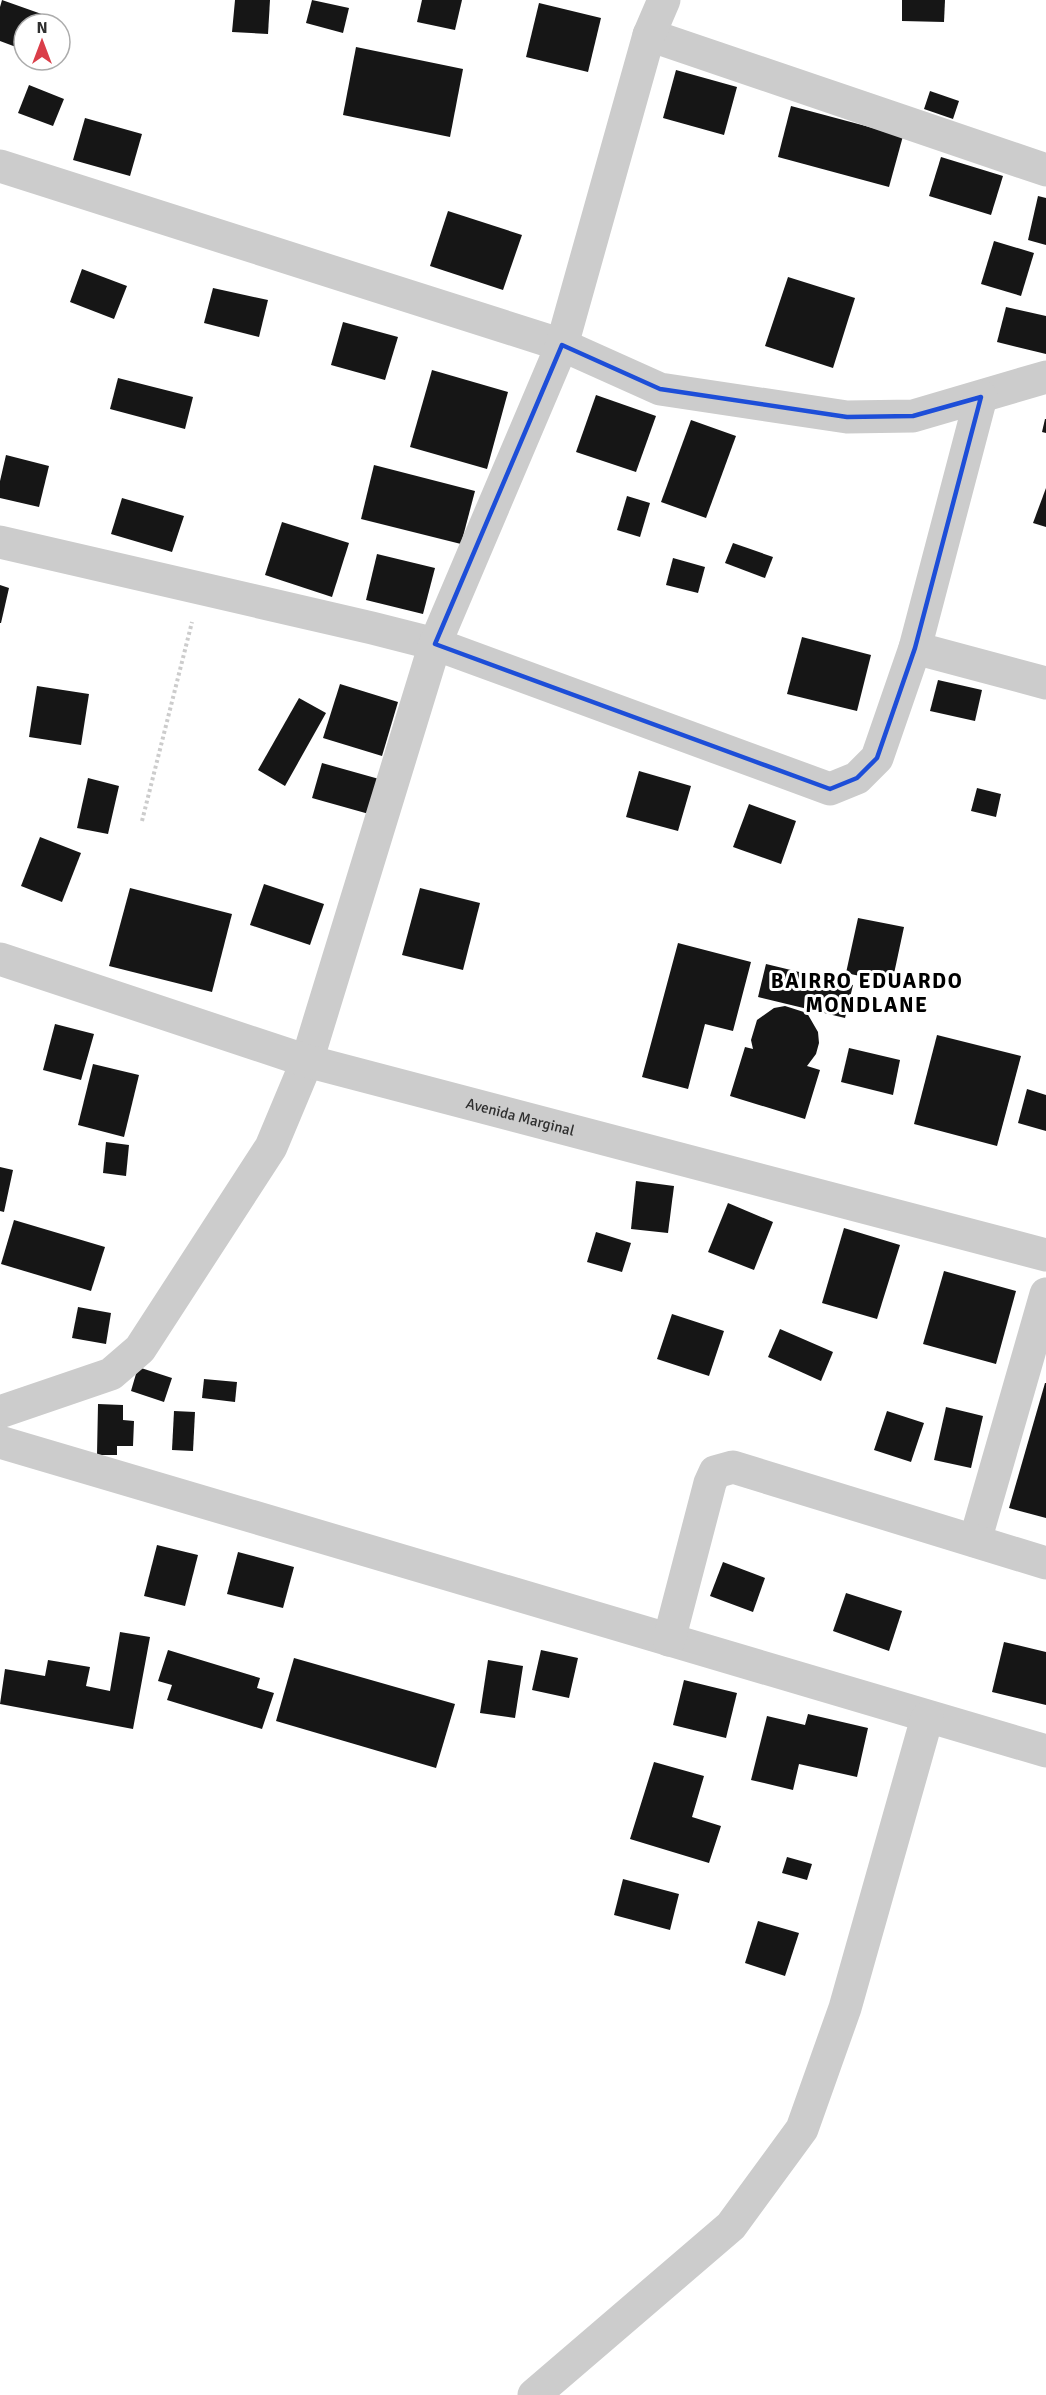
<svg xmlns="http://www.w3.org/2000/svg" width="1046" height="2395" viewBox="0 0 1046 2395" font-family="Signika,sans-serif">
<rect width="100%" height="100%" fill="#fff"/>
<g fill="#161616">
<path d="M2 0 50 17 48 24H24V50L0 41V7Z"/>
<path d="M235 0H270L268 34 232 32Z"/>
<path d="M312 0 349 8 343 33 306 23Z"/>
<path d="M422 0H462L455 30 417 22Z"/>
<path d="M902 0H945L944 22 902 21Z"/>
<path d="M539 3 601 18 588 72 526 57Z"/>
<path d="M356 47 463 69 450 137 343 115Z"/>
<path d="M676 70 737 87 724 135 663 118Z"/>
<path d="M29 85 64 99 53 126 18 113Z"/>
<path d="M930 91 959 101 953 119 924 109Z"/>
<path d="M791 106 903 136 889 187 778 157Z"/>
<path d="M85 118 142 134 130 176 73 160Z"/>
<path d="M941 157 1003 176 991 215 929 196Z"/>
<path d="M1038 196 1046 198V245L1028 240Z"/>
<path d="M448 211 522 235 503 290 430 266Z"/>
<path d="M994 241 1034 253 1021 296 981 284Z"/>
<path d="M82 269 127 286 114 319 70 302Z"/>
<path d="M788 277 855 298 833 368 765 346Z"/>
<path d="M213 288 268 300 259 337 204 323Z"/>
<path d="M1006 307 1046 316V354L997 342Z"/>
<path d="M343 322 398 337 385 380 331 365Z"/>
<path d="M432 370 508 392 487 469 410 447Z"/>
<path d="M118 378 193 397 185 429 110 409Z"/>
<path d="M596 395 656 416 636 472 576 452Z"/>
<path d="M1045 419H1046V433L1042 432Z"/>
<path d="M691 420 736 436 706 518 661 502Z"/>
<path d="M6 455 49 466 39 507 0 498V481Z"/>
<path d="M374 465 475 491 461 544 361 519Z"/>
<path d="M1046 488V527L1033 523Z"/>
<path d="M627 496 650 503 640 537 617 530Z"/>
<path d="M122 498 184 516 172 552 111 534Z"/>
<path d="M282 522 349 543 332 597 265 575Z"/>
<path d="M733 543 773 557 765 578 725 563Z"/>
<path d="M377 554 435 568 423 614 366 600Z"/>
<path d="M673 558 705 567 698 593 666 585Z"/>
<path d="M0 585 9 588 1 623H0Z"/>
<path d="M802 637 871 655 857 711 787 694Z"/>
<path d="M938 680 982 690 975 721 930 711Z"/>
<path d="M340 684 398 702 382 756 323 738Z"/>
<path d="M37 686 89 694 81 745 29 737Z"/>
<path d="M299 698 326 713 285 786 258 770Z"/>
<path d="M322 763 379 779 369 814 312 798Z"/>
<path d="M639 771 691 786 678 831 626 817Z"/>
<path d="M88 778 119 786 108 834 77 828Z"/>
<path d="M977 788 1001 794 996 817 971 811Z"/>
<path d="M749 804 796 821 781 864 733 847Z"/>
<path d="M40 837 81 853 62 902 21 886Z"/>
<path d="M264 884 324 904 310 945 250 925Z"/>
<path d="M130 888 232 914 212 992 109 966Z"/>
<path d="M420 888 480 903 463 970 402 955Z"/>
<path d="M858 918 904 927 892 983 846 973Z"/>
<path d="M678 943 751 962 733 1031 705 1024 688 1089 642 1077Z"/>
<path d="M766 964 853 985 845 1018 758 997Z"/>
<path d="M785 1006 807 1013 818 1032 819 1043 816 1054 807 1066 820 1070 805 1119 730 1096 745 1047 753 1049 751 1040 757 1020 774 1008Z"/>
<path d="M55 1024 94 1034 81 1080 43 1070Z"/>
<path d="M937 1035 1021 1056 997 1146 914 1124Z"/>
<path d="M849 1048 900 1060 893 1095 841 1082Z"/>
<path d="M93 1064 139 1075 124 1137 78 1125Z"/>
<path d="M1027 1089 1046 1095V1131L1018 1123Z"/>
<path d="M106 1142 129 1145 126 1176 103 1173Z"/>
<path d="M0 1167 13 1170 4 1212 0 1211Z"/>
<path d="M636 1181 674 1186 668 1233 631 1229Z"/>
<path d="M728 1203 773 1222 754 1270 708 1252Z"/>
<path d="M14 1220 105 1247 91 1291 1 1264Z"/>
<path d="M844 1228 900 1245 877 1319 822 1303Z"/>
<path d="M596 1232 631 1243 622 1272 587 1262Z"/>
<path d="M944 1271 1016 1291 996 1364 923 1344Z"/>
<path d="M78 1307 111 1313 106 1344 72 1338Z"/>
<path d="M672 1314 724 1331 709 1376 657 1359Z"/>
<path d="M780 1329 833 1352 821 1381 768 1357Z"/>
<path d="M138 1367 172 1378 164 1402 131 1391Z"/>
<path d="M204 1379 237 1382 235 1402 202 1398Z"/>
<path d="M1045 1383H1046V1518L1009 1508Z"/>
<path d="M98 1404 123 1405V1420L134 1421 133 1446H117V1455H97Z"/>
<path d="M946 1407 983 1416 971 1468 934 1460Z"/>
<path d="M174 1411 195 1412 193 1451 172 1450Z"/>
<path d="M887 1411 924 1423 911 1462 874 1450Z"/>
<path d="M157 1545 198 1555 185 1606 144 1596Z"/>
<path d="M238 1552 294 1567 283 1608 227 1594Z"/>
<path d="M723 1562 765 1578 753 1612 710 1596Z"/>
<path d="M846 1593 902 1611 889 1651 833 1631Z"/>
<path d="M120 1632 150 1637 133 1729 0 1704 5 1669 45 1676 48 1660 90 1667 86 1686 110 1691Z"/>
<path d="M1004 1642 1046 1652V1705L992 1692Z"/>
<path d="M168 1650 260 1678 257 1688 274 1693 262 1729 167 1700 172 1685 158 1681Z"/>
<path d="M541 1650 578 1658 569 1698 532 1690Z"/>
<path d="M294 1658 455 1704 436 1768 276 1721Z"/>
<path d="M488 1660 523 1666 515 1718 480 1713Z"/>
<path d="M684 1680 737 1693 726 1738 673 1725Z"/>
<path d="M808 1714 868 1728 857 1777 799 1764 793 1790 751 1780 767 1716 805 1725Z"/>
<path d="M654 1762 704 1776 692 1817 721 1826 709 1863 630 1839Z"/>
<path d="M787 1857 812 1864 807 1880 782 1873Z"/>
<path d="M623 1879 679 1894 670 1930 614 1915Z"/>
<path d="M758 1921 799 1933 785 1976 745 1963Z"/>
</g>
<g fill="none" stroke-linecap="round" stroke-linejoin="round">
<path stroke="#ccc" stroke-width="4" stroke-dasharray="3 3" stroke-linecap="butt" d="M142 821 192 622"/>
<g stroke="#ccc" stroke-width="33">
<path d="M649 35 1046 170"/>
<path d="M0 166 562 345 660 389 847 417 913 416 1046 377"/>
<path d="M0 542 372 628 435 644 830 789 857 778 877 758 915 648 981 397"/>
<path d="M915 648 1046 683"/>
<path d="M0 1412 111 1374 140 1349 271 1147 307 1061 435 644 562 345 649 35 664 0"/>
<path d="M0 1442 1046 1751"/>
<path d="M975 1541 1046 1294"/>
<path d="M669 1640 710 1483 715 1472 733 1467 1046 1563"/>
<path d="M534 2395 731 2226 802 2129 845 2008 927 1718"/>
</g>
<path stroke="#ccc" stroke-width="33" id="s1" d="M0 959 307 1061 1046 1255"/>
</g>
<path fill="none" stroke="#1d4ed8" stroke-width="4.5" stroke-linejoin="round" d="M562 345 660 389 847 417 913 416 981 397 915 648 877 758 857 778 830 789 435 644Z"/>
<g text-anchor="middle" stroke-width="6" stroke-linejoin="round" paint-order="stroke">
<g font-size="15" fill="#2f2f2f" stroke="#fff">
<text dy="5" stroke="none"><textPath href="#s1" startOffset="544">Avenida Marginal</textPath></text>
</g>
<g font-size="21" font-weight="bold" letter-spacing="1.5" fill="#000" stroke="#fff">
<text x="867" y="988">BAIRRO EDUARDO<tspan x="867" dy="24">MONDLANE</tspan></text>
</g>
</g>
<g transform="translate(42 42)"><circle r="28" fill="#ffffff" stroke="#acacac" stroke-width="1.5"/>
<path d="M0-4.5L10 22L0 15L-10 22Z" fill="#da3e49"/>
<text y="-9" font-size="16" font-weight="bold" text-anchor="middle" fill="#2f2f2f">N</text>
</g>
</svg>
